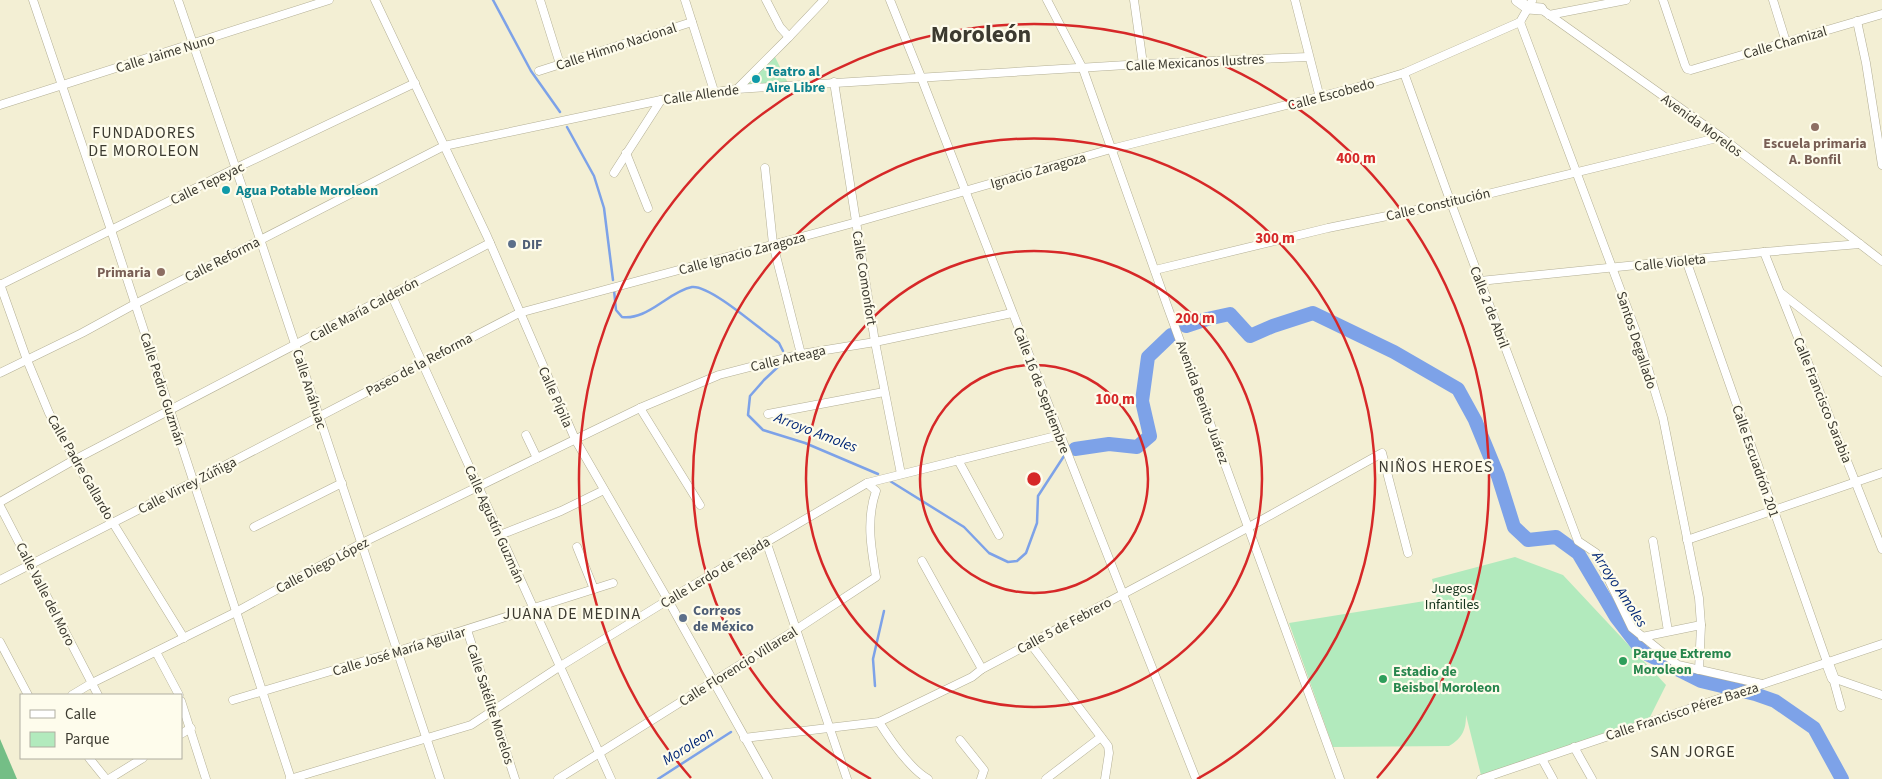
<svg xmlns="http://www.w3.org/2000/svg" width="1882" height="779" viewBox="0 0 1882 779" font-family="'Source Sans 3',sans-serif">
<rect width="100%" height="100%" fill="#f3efd4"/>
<g fill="#b2eabd">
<path d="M773 53 789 85 737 89Z"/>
<path d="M1515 557 1563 575 1666 685 1649 719 1481 775 1466 715C1466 729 1463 738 1449 746L1333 747 1289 623 1437 599 1432 579Z"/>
</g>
<path fill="#74be86" d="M0 739 17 779H0Z"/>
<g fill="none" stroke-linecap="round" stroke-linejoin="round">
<g stroke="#7da2e8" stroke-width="2.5">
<path d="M493 0 531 71 560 112"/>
<path d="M567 127 594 176 604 208 613 280"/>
<path d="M614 290 616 310 622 317C636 319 649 311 661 303 670 297 681 289 692 287 709 285 754 324 770 336L779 343 783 351"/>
<path d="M780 365 764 380 750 396 748 415 763 430 805 443 878 474"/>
<path d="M890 481 964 527 989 553 1008 562 1017 561 1026 553 1037 523 1038 496 1064 456"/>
<path d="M875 686 873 659 884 611"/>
<path d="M658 779 731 732"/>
</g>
<g stroke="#7da2e8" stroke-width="14">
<path d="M1186 326 1207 319 1230 314 1250 336 1273 326 1313 313 1394 352 1458 389 1475 420 1498 476 1514 527 1528 540 1556 537 1578 553 1616 617 1643 652 1701 681 1755 694 1775 701 1814 728 1842 779"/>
<path d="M1075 449 1109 444 1137 447 1150 436 1142 401 1148 357 1171 335"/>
</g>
<g stroke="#b3af95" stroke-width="9">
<g id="street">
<path d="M33 0 111 230 291 779"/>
<path d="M178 0 260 239 440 779"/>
<path d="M375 0 487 236 575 439 668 600 768 779"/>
<path d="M540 0 560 64"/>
<path d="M685 0 714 91"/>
<path d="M766 0 780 27 789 37"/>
<path d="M890 0 921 77 1072 465 1196 779"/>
<path d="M1047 0 1083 69 1168 308 1340 779"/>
<path d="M1134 0 1143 64"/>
<path d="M1295 0 1320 98"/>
<path d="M1663 0 1685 65 1687 69 1691 70 1882 14"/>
<path d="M1773 0 1786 42"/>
<path d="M1541 9 1721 137 1882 261"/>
<path d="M1549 15 1626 0"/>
<path d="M1857 21 1866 63 1882 165"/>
<path d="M1520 22 1640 342 1663 418 1699 598 1701 625 1699 670"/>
<path d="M539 71 692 22"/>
<path d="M1404 73 1451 203 1578 541 1596 553 1632 628 1678 665 1762 684"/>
<path d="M834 82 875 342 901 474"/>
<path d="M737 89 789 37 824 0"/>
<path d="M0 105 329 0"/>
<path d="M626 153 648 208"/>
<path d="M765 168 773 244 801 354"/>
<path d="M614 173 661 100"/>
<path d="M1764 252 1882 549"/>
<path d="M1686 260 1827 662"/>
<path d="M1155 270 1328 228 1451 203 1721 137"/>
<path d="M1480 281 1764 252 1860 244"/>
<path d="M0 284 27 360 49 413 107 517 113 523 184 638"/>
<path d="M0 285 236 168 415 83"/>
<path d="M1781 293 1882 372"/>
<path d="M391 294 611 779"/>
<path d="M0 373 82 333 135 304 444 146 661 100 737 89 1143 64 1308 57"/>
<path d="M640 408 700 505"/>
<path d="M768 414 884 392"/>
<path d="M526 435 537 458"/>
<path d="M958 460 999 535"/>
<path d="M0 502 74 460 490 243"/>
<path d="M0 506 98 695"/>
<path d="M254 527 342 483"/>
<path d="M500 535 561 511 604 490"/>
<path d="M1687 540 1882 473"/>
<path d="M766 541 847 779"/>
<path d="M1653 541 1668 631"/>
<path d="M577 547 594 589"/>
<path d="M922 561 982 669"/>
<path d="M0 580 193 482 519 313 857 222 1111 149 1358 87 1404 73 1520 22 1532 1"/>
<path d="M467 630 515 779"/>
<path d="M1642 637 1701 625"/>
<path d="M0 642 28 695"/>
<path d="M1030 643 1108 746 1109 753 1105 779"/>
<path d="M156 652 179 695"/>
<path d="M1833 678 1882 695"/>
<path d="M1833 678 1841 707"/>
<path d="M72 695 92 683 236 612 362 543 640 408 719 375 801 354 875 342 1012 313"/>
<path d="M233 700 398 651 613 583"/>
<path d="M181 701 206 779"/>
<path d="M879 722C891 741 909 768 928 779"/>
<path d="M181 734 191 728"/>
<path d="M744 738 879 722 972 677 982 669 1249 527 1382 453 1408 553"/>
<path d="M960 740 984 770 981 779"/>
<path d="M1574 747 1592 779"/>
<path d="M89 758 106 779"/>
<path d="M1542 759 1553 779"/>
<path d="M109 779 143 758"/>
<path d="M290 779 471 725 559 667 668 600 867 483 1060 435"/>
<path d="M558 779 797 629 876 577C871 548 866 519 876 491L867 483"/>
<path d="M1046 779 1101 737"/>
<path d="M1481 779 1882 644"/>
</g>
</g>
<g stroke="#b3af95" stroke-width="12">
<g id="secondary">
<path d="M1517 0 1528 8 1541 9"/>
<path d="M1827 662 1833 678"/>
</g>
</g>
<use href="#street" stroke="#fff" stroke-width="8"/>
<use href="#secondary" stroke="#fff" stroke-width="11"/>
</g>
<g fill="none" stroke="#d62828" stroke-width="2.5">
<circle cx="1034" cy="479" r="114"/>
<circle cx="1034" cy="479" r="228"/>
<path d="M871 779A341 341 0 1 1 1197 779"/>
<path d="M691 778A455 455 0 1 1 1377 778"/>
</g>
<g fill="#0f9aa8" stroke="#fefcec" stroke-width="2">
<circle cx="756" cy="79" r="5"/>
<circle cx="226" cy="190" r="5"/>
</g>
<g fill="#8d6e63" stroke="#fefcec" stroke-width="2">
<circle cx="1815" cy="127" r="5"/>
<circle cx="161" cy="272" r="5"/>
</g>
<g fill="#5c6f8a" stroke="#fefcec" stroke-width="2">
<circle cx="512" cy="244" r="5"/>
<circle cx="683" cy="618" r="5"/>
</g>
<g fill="#2e9e5b" stroke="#fefcec" stroke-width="2">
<circle cx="1623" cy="661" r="5"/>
<circle cx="1383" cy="679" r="5"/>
</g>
<g text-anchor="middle" stroke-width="4.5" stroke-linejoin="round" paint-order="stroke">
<g font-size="14" fill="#3c3a30" stroke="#fefcec">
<text transform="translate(1785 42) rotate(-16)" y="5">Calle Chamizal</text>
<text transform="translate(616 46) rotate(-18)" y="5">Calle Himno Nacional</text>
<text transform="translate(165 53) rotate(-17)" y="5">Calle Jaime Nuno</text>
<text transform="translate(1195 62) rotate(-3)" y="5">Calle Mexicanos Ilustres</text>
<text transform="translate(701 94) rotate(-8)" y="5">Calle Allende</text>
<text transform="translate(1331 94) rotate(-15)" y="5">Calle Escobedo</text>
<text transform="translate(1702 125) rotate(36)" y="5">Avenida Morelos</text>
<text transform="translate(1038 170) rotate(-16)" y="5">Ignacio Zaragoza</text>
<text transform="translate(207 183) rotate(-26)" y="5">Calle Tepeyac</text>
<text transform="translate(1438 204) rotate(-13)" y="5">Calle Constitución</text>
<text transform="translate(742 253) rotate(-15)" y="5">Calle Ignacio Zaragoza</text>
<text transform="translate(222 259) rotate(-27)" y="5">Calle Reforma</text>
<text transform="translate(1670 262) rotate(-6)" y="5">Calle Violeta</text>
<text transform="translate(865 278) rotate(81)" y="5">Calle Comonfort</text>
<text transform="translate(1490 307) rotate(69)" y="5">Calle 2 de Abril</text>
<text transform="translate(364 309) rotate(-28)" y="5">Calle María Calderón</text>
<text transform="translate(1637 340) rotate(72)" y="5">Santos Degallado</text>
<text transform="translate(788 358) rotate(-13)" y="5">Calle Arteaga</text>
<text transform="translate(419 364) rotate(-28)" y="5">Paseo de la Reforma</text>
<text transform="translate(163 389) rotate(72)" y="5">Calle Pedro Guzmán</text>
<text transform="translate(310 389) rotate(72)" y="5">Calle Anáhuac</text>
<text transform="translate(1042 390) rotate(69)" y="5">Calle 16 de Septiembre</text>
<text transform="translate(556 397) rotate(66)" y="5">Calle Pípila</text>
<text transform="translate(1823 400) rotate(68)" y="5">Calle Francisco Sarabia</text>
<text transform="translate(1203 402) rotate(70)" y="5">Avenida Benito Juárez</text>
<text transform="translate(1756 461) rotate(71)" y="5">Calle Escuadrón 201</text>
<text transform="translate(81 467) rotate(60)" y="5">Calle Padre Gallardo</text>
<text transform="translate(187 485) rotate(-27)" y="5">Calle Virrey Zúñiga</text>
<text transform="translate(495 524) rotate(66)" y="5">Calle Agustín Guzmán</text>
<text transform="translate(322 565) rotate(-28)" y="5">Calle Diego López</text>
<text transform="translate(715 572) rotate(-31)" y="5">Calle Lerdo de Tejada</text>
<text transform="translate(46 594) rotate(63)" y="5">Calle Valle del Moro</text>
<text transform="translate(1064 625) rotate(-28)" y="5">Calle 5 de Febrero</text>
<text transform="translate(399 651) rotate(-17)" y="5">Calle José María Aguilar</text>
<text transform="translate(738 666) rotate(-32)" y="5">Calle Florencio Villareal</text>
<text transform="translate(491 704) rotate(72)" y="5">Calle Satélite Morelos</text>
<text transform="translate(1682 711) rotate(-18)" y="5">Calle Francisco Pérez Baeza</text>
</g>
<g font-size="14" font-weight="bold" fill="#0d838f" stroke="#fefcec" text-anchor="start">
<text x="766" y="76">Teatro al<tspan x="766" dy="16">Aire Libre</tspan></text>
<text x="236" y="195">Agua Potable Moroleon</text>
</g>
<g font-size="14" font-weight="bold" fill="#785e54" stroke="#fefcec">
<text x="1815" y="148">Escuela primaria<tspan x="1815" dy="16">A. Bonfil</tspan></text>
<text x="151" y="277" text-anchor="end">Primaria</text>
</g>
<g font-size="14" font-weight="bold" fill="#4e5e75" stroke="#fefcec" text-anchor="start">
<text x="522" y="249">DIF</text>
<text x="693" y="615">Correos<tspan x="693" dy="16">de México</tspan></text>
</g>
<g font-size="14" fill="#12311a" stroke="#fefcec">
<text x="1452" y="593">Juegos<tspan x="1452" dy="16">Infantiles</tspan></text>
</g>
<g font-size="14" font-weight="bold" fill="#27864d" stroke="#fefcec" text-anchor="start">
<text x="1633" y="658">Parque Extremo<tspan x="1633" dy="16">Moroleon</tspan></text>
<text x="1393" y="676">Estadio de<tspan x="1393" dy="16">Beisbol Moroleon</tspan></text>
</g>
<g font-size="15" font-style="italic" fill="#032877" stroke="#fefcec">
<text transform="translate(816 432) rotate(21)" y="5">Arroyo Amoles</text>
<text transform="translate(1620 589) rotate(57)" y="5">Arroyo Amoles</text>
<text transform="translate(688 746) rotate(-32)" y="5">Moroleon</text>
</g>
<g font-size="16" letter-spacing="1" fill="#3c3a30" stroke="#fefcec">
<text x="144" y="138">FUNDADORES<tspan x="144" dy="18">DE MOROLEON</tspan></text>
<text x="1436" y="472">NIÑOS HEROES</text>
<text x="572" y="619">JUANA DE MEDINA</text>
<text x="1693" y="757">SAN JORGE</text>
</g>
<g font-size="24" font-weight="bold" fill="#3c3a30" stroke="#fefcec">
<text x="981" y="42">Moroleón</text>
</g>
</g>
<circle cx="1034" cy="479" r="8" fill="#d62828" stroke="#fefcec" stroke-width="2.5"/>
<g font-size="15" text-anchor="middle" font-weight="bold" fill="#d62828" stroke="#fefcec" stroke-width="4.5" stroke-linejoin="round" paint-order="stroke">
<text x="1356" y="163">400 m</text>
<text x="1275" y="243">300 m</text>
<text x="1195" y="323">200 m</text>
<text x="1115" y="404">100 m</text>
</g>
<rect x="20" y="694" width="162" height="65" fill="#fefcec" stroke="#b0aea1"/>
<rect x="30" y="710" width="25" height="8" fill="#ffffff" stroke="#b0aea1"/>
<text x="65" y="719" font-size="15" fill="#3c3a30">Calle</text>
<rect x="30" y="732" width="25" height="15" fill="#b2eabd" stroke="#b0aea1"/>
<text x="65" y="744" font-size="15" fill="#3c3a30">Parque</text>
</svg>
